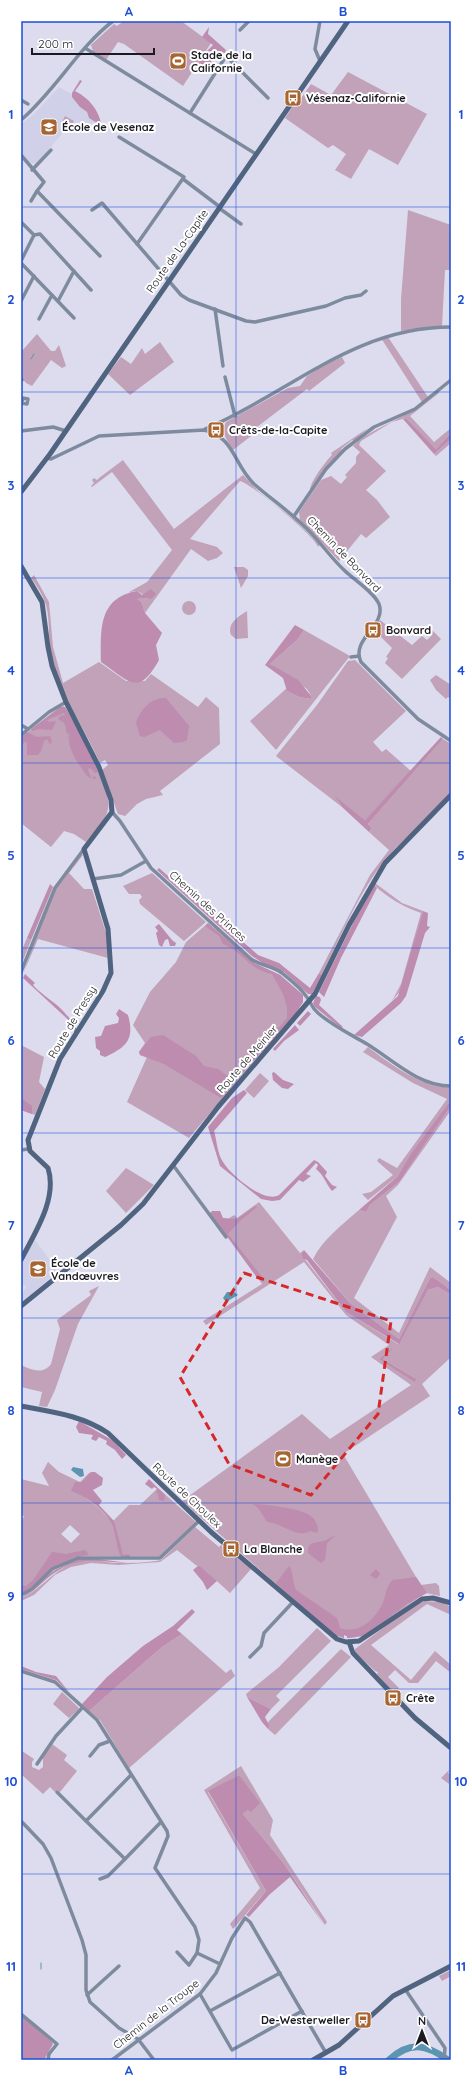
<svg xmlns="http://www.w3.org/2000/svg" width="472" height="2081" viewBox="0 0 472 2081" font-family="Quicksand,sans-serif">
<rect width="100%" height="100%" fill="#dcdcee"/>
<g fill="#d0d1e9">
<path d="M59 87 72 94 80 107 87 112 89 118 96 122 66 129 37 163 32 164 21 153V124L34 114Z"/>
<path d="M34 1239 58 1271 23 1301 21 1298 26 1286 21 1284V1266Z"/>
</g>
<g fill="#c1a2b8" fill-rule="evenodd">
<path d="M124 21H181L211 43 183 86 124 44 118 42 106 60 93 51 91 45 114 24 117 26Z"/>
<path d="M348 72 427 114 398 165 369 149 351 179 335 170 346 154 333 145 328 148 285 118 293 106 295 107 311 84 331 95Z"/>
<path d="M65 116 74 121 71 127 62 122Z"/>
<path d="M408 210 451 225V270H445L442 326 401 331V299Z"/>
<path d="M37 334 51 351H55L59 345 66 366 62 368 51 360 32 386 26 383 21 377V352Z"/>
<path d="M388 337 428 397 422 402 381 338Z"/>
<path d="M160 342 174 362 130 395 108 374 121 357 131 364 142 348 145 354Z"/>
<path d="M342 357 345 363 309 391 307 389 253 430 255 433 233 450C228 442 220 432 226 422L288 388 300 386 307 376 324 365Z"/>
<path d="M438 392 439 393 410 416 434 442 451 428V433L436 449 406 418 392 422 361 441 359 445 386 471 366 490 377 500 390 517 366 538 361 534 339 561 300 520 299 512 321 480 331 476 341 484 347 477 345 475 356 463V457L360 452 353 446C367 432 385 426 403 416 415 409 427 400 438 392Z"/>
<path d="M368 428 354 441 352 440 341 449 342 450 310 491C309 483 326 461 332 455L331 453Z"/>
<path d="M451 439V443L436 456 434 454Z"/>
<path d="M123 460 174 529 243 475 259 492 296 521 320 545 318 547C315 536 252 484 240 481L190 539 217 547 223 553 217 558 208 561 191 549 145 613 142 603 136 599 143 598 151 599 137 591 129 592 147 582 172 550 112 472 92 487 91 486 94 483 92 480 94 478 97 480 99 478Z"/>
<path d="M234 567H244L248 570V576L241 588Z"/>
<path d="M34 575 49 602 53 647 63 683 99 662 126 681H145L151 674 198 707 206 697 219 708 220 744 160 791 163 795 146 799 137 804 125 816 118 814 102 770 108 765 105 760 100 763C85 730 64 699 53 663 47 644 51 623 46 605 43 595 37 586 31 578Z"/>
<circle cx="189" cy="608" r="7"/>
<path d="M247 611 248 638 236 639 231 635C227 623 238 617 247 611Z"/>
<path d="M380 620 412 645 422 636 427 640 431 636 429 631 432 630 441 639 402 679 385 663 388 658 386 657 392 648 374 630Z"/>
<path d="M304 630 350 656 276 750 250 721 287 688V691L299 697 311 699 312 697 307 689 270 664 298 639Z"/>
<path d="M355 660 406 711 373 742 382 752 386 749 411 771 365 820 336 797 342 807 276 756 317 705 348 661Z"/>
<path d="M436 675 451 685V699L448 697 446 699 436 690 430 680Z"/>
<path d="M63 706 65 707C76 726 113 789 108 809 106 821 93 833 86 842L74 834 64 831 51 847 21 823V737Z"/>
<path d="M443 739 451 744C451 753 453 787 450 793 440 813 408 834 393 851 363 883 341 935 322 975L319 973 370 875 389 850 369 832 372 828 368 824Z"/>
<path d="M81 855H83L69 873 84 889H92L107 936 108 958 38 939 23 974 49 903 58 885Z"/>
<path d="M152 873 206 922 184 941 140 904 139 900 142 897 140 894H129L123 886Z"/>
<path d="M375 883 402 903 423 911 401 990 392 1001 401 984 421 913C404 907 388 898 374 885Z"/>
<path d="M208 923 254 963 280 975 303 995V1002L189 1138 127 1102 147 1057 140 1055 139 1052 145 1043 133 1025 150 992 176 962 186 942Z"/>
<path d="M27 938 31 940 22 963 21 952Z"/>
<path d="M21 1045 44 1057 39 1082 45 1089 35 1115 21 1110Z"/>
<path d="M368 1047C392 1065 420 1087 451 1087V1100L398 1176 368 1200 362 1194 371 1192 393 1175 377 1161 379 1158 397 1168 447 1099 413 1083 363 1052Z"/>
<path d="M260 1073 269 1081 254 1098 245 1090Z"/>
<path d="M451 1106V1110L398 1185 386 1196 397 1217 354 1298 399 1333 430 1267 451 1283V1290L433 1277 430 1278 399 1339 350 1303 313 1259C323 1239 342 1225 359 1210L366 1212 370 1205 400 1181Z"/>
<path d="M126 1168 154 1185 126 1213 106 1191Z"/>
<path d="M259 1202 300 1253 304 1250 301 1254 346 1312 398 1344 428 1290 438 1287 451 1295V1360L449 1359 422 1384 430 1396 343 1454 416 1577 421 1585 436 1583 439 1586 440 1596 426 1593C406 1604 368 1640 347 1638V1636L344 1635V1638L333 1634 182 1501 302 1414 330 1439 411 1385 371 1357 389 1345 346 1315 304 1262 206 1325 203 1321 262 1284 219 1225 234 1215 237 1218ZM392 1348 393 1349 383 1359 416 1379 379 1359Z"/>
<path d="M99 1286 78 1324 55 1390 47 1407 39 1406 42 1392 21 1387V1365C31 1370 43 1375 51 1364L60 1329 57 1320 91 1295 89 1291Z"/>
<path d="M48 1462 59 1472 80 1482 89 1473 95 1472 81 1494 100 1509 112 1522 129 1505H140L158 1488 196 1522 162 1556H80L50 1569 33 1587 21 1594V1524L24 1516 21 1515V1479L49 1486 42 1473ZM70 1525 80 1534 71 1543 61 1534Z"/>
<path d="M195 1527 219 1547 221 1545 251 1569 230 1593 199 1565 197 1566 177 1550 160 1562 118 1565 91 1563 71 1567 55 1575 34 1595 21 1601V1598C42 1589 55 1568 78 1561 90 1557 103 1562 115 1563 130 1563 146 1563 161 1560Z"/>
<path d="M425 1601 441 1602 451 1607V1615L427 1604 371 1645 411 1680 435 1651 451 1665V1673L436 1661 418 1683H409L395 1670 388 1677 399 1688 395 1694 377 1674 378 1672 375 1671 355 1652V1649L415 1604Z"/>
<path d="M317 1628 331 1641 276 1696 280 1700 271 1709 247 1697 246 1694 279 1667Z"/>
<path d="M182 1634 226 1673 231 1669 235 1676 129 1768 100 1720 89 1711 162 1647Z"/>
<path d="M341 1649 351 1657 275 1735 268 1729V1722Z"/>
<path d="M62 1692 78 1707 79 1709 69 1718 53 1704Z"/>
<path d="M52 1744 67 1755 64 1760 77 1771 60 1792 57 1790 55 1792 50 1787 43 1794 21 1774V1753L22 1751 34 1759 32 1762V1767L39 1770 43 1767V1757Z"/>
<path d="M241 1766 273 1820 270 1835 327 1922 325 1925 285 1865 243 1814 248 1810 239 1775 208 1792 266 1891 233 1929 230 1924 260 1888 204 1790Z"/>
<path d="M451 1768 448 1773 451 1774 449 1784 441 1778Z"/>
<path d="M451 1970V1976L442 1981 439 1976Z"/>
</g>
<g fill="#bd8caf">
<path d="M209 27 208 34 226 50 225 53 216 51V53L212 55 213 59 209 66 204 67 200 63 192 74 203 55 213 45 202 37Z"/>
<path d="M80 80 82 81 75 91C90 99 98 109 102 126L89 118 87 112 80 107 72 97V93Z"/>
<path d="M406 418 436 449 451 433V439L434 454 403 419Z"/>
<path d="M151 589 156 594 151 599 143 598 137 599 142 603 145 613 162 633 156 645 159 660C138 698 129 681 101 662 101 632 97 598 137 591L142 595Z"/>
<path d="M295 625 304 630 298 639 270 664 298 680 312 697 311 699 299 697 287 691 283 678 265 665Z"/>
<path d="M166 698 189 726 187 740 183 742 174 743 160 730 144 737 140 736 136 723C140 710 151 697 166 698Z"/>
<path d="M60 707H65L86 744 98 772 95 773 90 768 88 769 91 778 95 776 96 779 88 777C79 765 67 749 69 734L66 732C66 724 65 723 58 719L60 716 65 715 64 713 47 720 49 722 56 721 52 730 40 729 32 731 31 729Z"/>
<path d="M27 732 37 737 50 736 52 742 50 744 47 739 44 741 41 751 38 755H27V742H24L21 748V737Z"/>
<path d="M441 737 443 739 368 824 372 828 369 832 342 807 335 796 365 820Z"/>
<path d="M159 868 258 955 279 963 310 988 319 973 322 975 312 994H308L284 972 264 964 252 956 157 870Z"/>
<path d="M50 884 53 887 31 940 27 938Z"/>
<path d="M374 885 377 888 341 958 324 997 319 992 357 915Z"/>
<path d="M423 911 428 913 427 926 430 927 425 933 406 996 401 1003 362 1037 354 1035 398 996Z"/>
<path d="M208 923 254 963 280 975 303 995V1002L296 1013 221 1098 164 1064 140 1055 139 1052 151 1037 163 1035 196 1056 204 1066 218 1069 233 1080 287 1018V1007L283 994 272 974C249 970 242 951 223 944L219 936 205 926Z"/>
<path d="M159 924 172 940 176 943 175 946H170L168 939 165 940 162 947 159 945 156 933 158 931 155 927Z"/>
<path d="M25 974 35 983 33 985C40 993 50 999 58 1006 65 1012 69 1020 78 1023L75 1026 23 978Z"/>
<path d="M316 996 320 997 321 1000 319 1005 343 1027 341 1028 315 1007 313 1003Z"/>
<path d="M119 1009 128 1015C135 1040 126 1047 105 1057L100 1055V1051L96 1048 95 1037 101 1036 105 1026 118 1023 119 1018 116 1014Z"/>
<path d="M308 1011 311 1014 300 1026 297 1023Z"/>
<path d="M295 1025 299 1030 284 1041 275 1051 273 1049Z"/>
<path d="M274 1072 283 1080 294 1084 288 1089 282 1088 273 1080 272 1073Z"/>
<path d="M244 1090 247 1093 214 1131C217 1141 217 1153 223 1162 230 1174 264 1204 279 1195L314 1160 318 1162 327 1172 325 1176 332 1185 337 1187 332 1191C326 1184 324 1175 316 1169L318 1165 316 1163 306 1174 311 1176 303 1182 299 1180 280 1200 272 1201 261 1199 220 1166 208 1127 232 1098Z"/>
<path d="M21 1098 32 1106V1114L21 1110Z"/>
<path d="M451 1100V1106L400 1181 370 1205 366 1212 359 1210 398 1176 411 1154Z"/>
<path d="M255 1206 257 1207 240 1221 228 1234 263 1278 258 1279 210 1213 212 1211H220L223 1218 237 1219Z"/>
<path d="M304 1250 350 1303 399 1339 430 1278 433 1277 451 1290V1295L438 1287 428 1290 399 1344 346 1312 307 1260 302 1258 303 1257 301 1254Z"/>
<path d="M392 1348 393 1349 383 1359 416 1379 415 1382 379 1359Z"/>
<path d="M79 1421 112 1440 126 1455 122 1459 115 1450 106 1444 107 1441 99 1437 96 1441 91 1439 93 1435 79 1433 76 1427Z"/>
<path d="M91 1472H95L103 1478 102 1485 93 1490 102 1501 99 1505 114 1521 123 1555 129 1554 130 1557H121C116 1546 116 1533 112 1524 104 1509 86 1496 71 1491L75 1482H82Z"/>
<path d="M149 1479 165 1495 164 1501 159 1500 158 1494 156 1492 157 1489 154 1487 152 1489 145 1484Z"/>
<path d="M253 1504C266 1505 304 1508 313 1518 316 1521 317 1525 318 1529L317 1533 310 1531C297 1539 282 1523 267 1522L259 1509Z"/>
<path d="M336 1535 327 1543 325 1560 321 1563 308 1553C307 1541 317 1543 324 1541 328 1539 332 1537 336 1535Z"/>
<path d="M85 1550 89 1555 75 1557 50 1569 33 1587 21 1594V1585L26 1586 33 1580 52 1552 66 1554Z"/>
<path d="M91 1558 128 1563C102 1563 83 1555 59 1570 45 1578 36 1591 21 1598L53 1571 77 1559Z"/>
<path d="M199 1565 217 1581 207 1590 203 1582 193 1570Z"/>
<path d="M289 1566C294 1572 292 1582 296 1590L337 1618 340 1628C360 1635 377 1618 384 1600 386 1593 387 1585 393 1580L416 1577 427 1593 407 1604 364 1636 347 1638V1636L344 1635V1638L333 1634 276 1583Z"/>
<path d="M376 1569 380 1574 376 1579 370 1575Z"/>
<path d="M192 1609 195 1612 177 1630 182 1634 162 1647 89 1711 56 1680 21 1669V1666L36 1672 56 1676 69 1692 82 1704 107 1677 143 1646 173 1626Z"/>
<path d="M247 1697 271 1709 265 1717 269 1725 268 1729 262 1722Z"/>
<path d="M239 1775 260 1803 251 1812 248 1810 243 1814 285 1865 324 1925 290 1877 269 1895 249 1917 246 1915 266 1891 208 1791Z"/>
<path d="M21 2015 52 2042 53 2044 44 2060H21Z"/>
</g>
<g fill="#5b95b2">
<path d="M227 1292H234L238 1295 226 1302 223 1298Z"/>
<path d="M73 1467 83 1469 84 1476 80 1477 71 1470Z"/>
</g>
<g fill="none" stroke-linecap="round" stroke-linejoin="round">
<g stroke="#5b95b2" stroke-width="1">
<path d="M31 359 34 354"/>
<path d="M234 1287V1292"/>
<path d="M41 1963V1969"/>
</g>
<path stroke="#5b95b2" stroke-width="7" d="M389 2060C410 2041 426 2044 448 2060"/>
<g stroke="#7e8b9f" stroke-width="3.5">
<path d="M320 21 315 49 320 61"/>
<path d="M240 30 249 21"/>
<path d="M85 48 256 154"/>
<path d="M21 100 28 104"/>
<path d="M190 113 226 56 268 98"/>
<path d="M21 120C56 90 77 49 113 21"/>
<path d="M119 137 184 177 137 244"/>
<path d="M21 155 44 182 37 191 100 256"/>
<path d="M32 170 51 150"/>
<path d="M183 179 220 207"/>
<path d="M31 201 37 191"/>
<path d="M219 208 241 224"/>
<path d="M92 210 102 203 181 295 189 300 246 321 255 322 326 306 345 298 361 295 366 291"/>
<path d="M21 222 34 235 40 234 91 290"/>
<path d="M21 261 34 235"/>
<path d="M21 263 74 318"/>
<path d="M21 301 34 276"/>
<path d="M58 301 74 271"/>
<path d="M215 309 223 366"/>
<path d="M39 319 52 295"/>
<path d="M225 377 235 416"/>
<path d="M21 379 22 380"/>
<path d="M21 405 23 398 28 399 27 404 22 403"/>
<path d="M205 429C290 393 353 327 451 327"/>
<path d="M21 431 53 427 66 431"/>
<path d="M220 435 222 422"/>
<path d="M47 458 51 459 99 436 204 430C235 437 233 464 254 484 271 499 289 511 305 527 319 540 330 557 344 570 354 580 373 591 379 604 387 626 350 639 361 662L418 719 451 741"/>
<path d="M294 516 326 469 345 449 374 427 415 409 451 380"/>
<path d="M351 657 359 656"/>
<path d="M21 725 28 729"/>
<path d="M21 735 49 712 66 702"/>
<path d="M112 812 120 821 151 868 251 959C261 966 273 966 282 973 290 980 300 987 306 996 311 1002 311 1007 318 1013 333 1026 350 1034 367 1044 393 1060 418 1086 451 1086"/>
<path d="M93 879 121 875 146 861"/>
<path d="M21 972 55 888 84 849"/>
<path d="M73 1026 76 1031"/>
<path d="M21 1150 28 1149"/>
<path d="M173 1165 226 1237"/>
<path d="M21 1595 32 1589 52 1569 78 1558H160L199 1521"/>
<path d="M250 1657 261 1646 264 1633 293 1602"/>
<path d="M21 1671 55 1682 97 1720 167 1831 168 1836 155 1868 195 1927 199 1940 197 1953 220 1964"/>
<path d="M90 1756 99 1745 110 1741"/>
<path d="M37 1764 56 1736 82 1708"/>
<path d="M131 1775 86 1821 125 1859 161 1822"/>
<path d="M57 1792 86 1821"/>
<path d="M21 1821 43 1844 51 1858 82 1940 86 1955V1990L90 2002 119 2028 138 2039 154 2060"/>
<path d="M100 1879 108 1876 125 1859"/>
<path d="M177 1952 189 1965 197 1953"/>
<path d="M405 1989 445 2048 444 2060"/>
<path d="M200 1994 232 2050 302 2011"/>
<path d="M87 1995 119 1966"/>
<path d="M210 2011 280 1973"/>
<path d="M21 2014 57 2044 49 2054 48 2060"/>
<path d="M112 2060 200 1994 216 1973 232 1938 245 1918 250 1922 326 2053"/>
</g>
<g stroke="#506480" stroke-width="5">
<path d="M21 492 50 454 348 21"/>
<path d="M21 566 42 602 48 647 52 666 66 702 99 767 111 800 112 812 84 849 108 929 111 973 103 991 60 1059 28 1140 30 1151 48 1168C58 1199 34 1234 21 1260"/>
<path d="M21 1306 121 1225 143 1204 218 1107 315 994 349 925 385 863 451 795"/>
<path d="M21 1406C52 1412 81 1415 108 1433L211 1532 337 1639 346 1642 359 1641 422 1599 433 1598 451 1603"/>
<path d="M349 1642 353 1653 415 1718 451 1748"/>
<path d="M313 2060 339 2045 393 1996 451 1966"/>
</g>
</g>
<path fill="none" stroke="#d62828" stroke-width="3" stroke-dasharray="8 5" stroke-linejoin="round" d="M244 1273 391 1321 378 1414 311 1495 229 1464 180 1377Z"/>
<path fill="none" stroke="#1d4ed8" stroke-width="1" stroke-opacity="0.55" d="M236 21V2060M21 207H451M21 392H451M21 578H451M21 763H451M21 948H451M21 1133H451M21 1318H451M21 1503H451M21 1689H451M21 1874H451"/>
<defs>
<g id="stadium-square" transform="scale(0.9)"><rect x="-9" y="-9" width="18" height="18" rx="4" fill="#a76531" stroke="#fff"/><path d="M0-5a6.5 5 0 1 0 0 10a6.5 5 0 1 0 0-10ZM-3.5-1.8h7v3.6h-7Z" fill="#fff"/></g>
<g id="bus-square" transform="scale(0.9)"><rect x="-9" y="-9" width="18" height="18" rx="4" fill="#a76531" stroke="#fff"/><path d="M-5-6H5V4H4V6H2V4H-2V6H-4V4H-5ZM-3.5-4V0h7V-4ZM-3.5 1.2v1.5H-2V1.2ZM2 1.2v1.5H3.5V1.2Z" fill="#fff"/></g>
<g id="school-square" transform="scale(0.9)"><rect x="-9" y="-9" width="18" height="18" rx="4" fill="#a76531" stroke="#fff"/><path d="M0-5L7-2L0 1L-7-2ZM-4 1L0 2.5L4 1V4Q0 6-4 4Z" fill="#fff"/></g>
</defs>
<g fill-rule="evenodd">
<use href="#stadium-square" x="178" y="61"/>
<use href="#bus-square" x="293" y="98"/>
<use href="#school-square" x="49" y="127"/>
<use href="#bus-square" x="216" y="430"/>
<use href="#bus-square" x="373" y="630"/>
<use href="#school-square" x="38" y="1269"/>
<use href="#stadium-square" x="283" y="1459"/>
<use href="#bus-square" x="231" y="1549"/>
<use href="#bus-square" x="393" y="1698"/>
<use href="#bus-square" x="363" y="2020"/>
</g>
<g text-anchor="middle" stroke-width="4" stroke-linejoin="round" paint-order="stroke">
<g font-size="11" font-weight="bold" fill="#1a1a20" stroke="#fff" text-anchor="start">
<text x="191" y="59">Stade de la<tspan x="191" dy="13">Californie</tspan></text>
<text x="306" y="102">Vésenaz-Californie</text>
<text x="62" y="131">École de Vesenaz</text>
<text x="229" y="434">Crêts-de-la-Capite</text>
<text x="386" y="634">Bonvard</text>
<text x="51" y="1267">École de<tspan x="51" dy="13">Vandœuvres</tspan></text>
<text x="296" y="1463">Manège</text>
<text x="244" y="1553">La Blanche</text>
<text x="406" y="1702">Crête</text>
<text x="350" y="2024" text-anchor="end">De-Westerweller</text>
</g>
<g font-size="11" fill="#1a1a20" stroke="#fff">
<text transform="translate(177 251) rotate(-55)" y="4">Route de La-Capite</text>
<text transform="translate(344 554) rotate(46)" y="4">Chemin de Bonvard</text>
<text transform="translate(208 906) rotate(42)" y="4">Chemin des Princes</text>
<text transform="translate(72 1022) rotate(-59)" y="4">Route de Pressy</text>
<text transform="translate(247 1059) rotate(-49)" y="4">Route de Meinier</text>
<text transform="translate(187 1495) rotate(43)" y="4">Route de Choulex</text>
<text transform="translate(156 2014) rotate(-38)" y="4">Chemin de la Troupe</text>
</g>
</g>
<rect width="472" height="2081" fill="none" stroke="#ffffff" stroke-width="44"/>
<g transform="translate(422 2031)" stroke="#ffffff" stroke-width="3" paint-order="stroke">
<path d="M0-3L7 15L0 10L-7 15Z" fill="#1a1a20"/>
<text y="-6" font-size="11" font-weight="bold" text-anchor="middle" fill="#1a1a20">N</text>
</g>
<path d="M32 48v6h122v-6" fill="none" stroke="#1a1a20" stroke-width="2"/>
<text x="38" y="48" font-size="12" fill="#1a1a20" stroke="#ffffff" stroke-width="3" paint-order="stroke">200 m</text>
<rect x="22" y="22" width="428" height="2037" fill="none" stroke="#1d4ed8" stroke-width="1.5"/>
<g font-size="13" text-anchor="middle" font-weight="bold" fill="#1d4ed8">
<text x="129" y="16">A</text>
<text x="343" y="16">B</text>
<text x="11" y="119">1</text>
<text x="461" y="119">1</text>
<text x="11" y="304">2</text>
<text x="461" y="304">2</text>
<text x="11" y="490">3</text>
<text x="461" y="490">3</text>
<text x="11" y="675">4</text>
<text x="461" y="675">4</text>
<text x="11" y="860">5</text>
<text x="461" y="860">5</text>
<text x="11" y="1045">6</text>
<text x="461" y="1045">6</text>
<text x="11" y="1230">7</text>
<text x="461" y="1230">7</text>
<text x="11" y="1415">8</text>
<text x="461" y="1415">8</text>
<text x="11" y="1601">9</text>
<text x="461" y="1601">9</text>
<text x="11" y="1786">10</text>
<text x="461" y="1786">10</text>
<text x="11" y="1971">11</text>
<text x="461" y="1971">11</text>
<text x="129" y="2075">A</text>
<text x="343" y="2075">B</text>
</g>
</svg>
